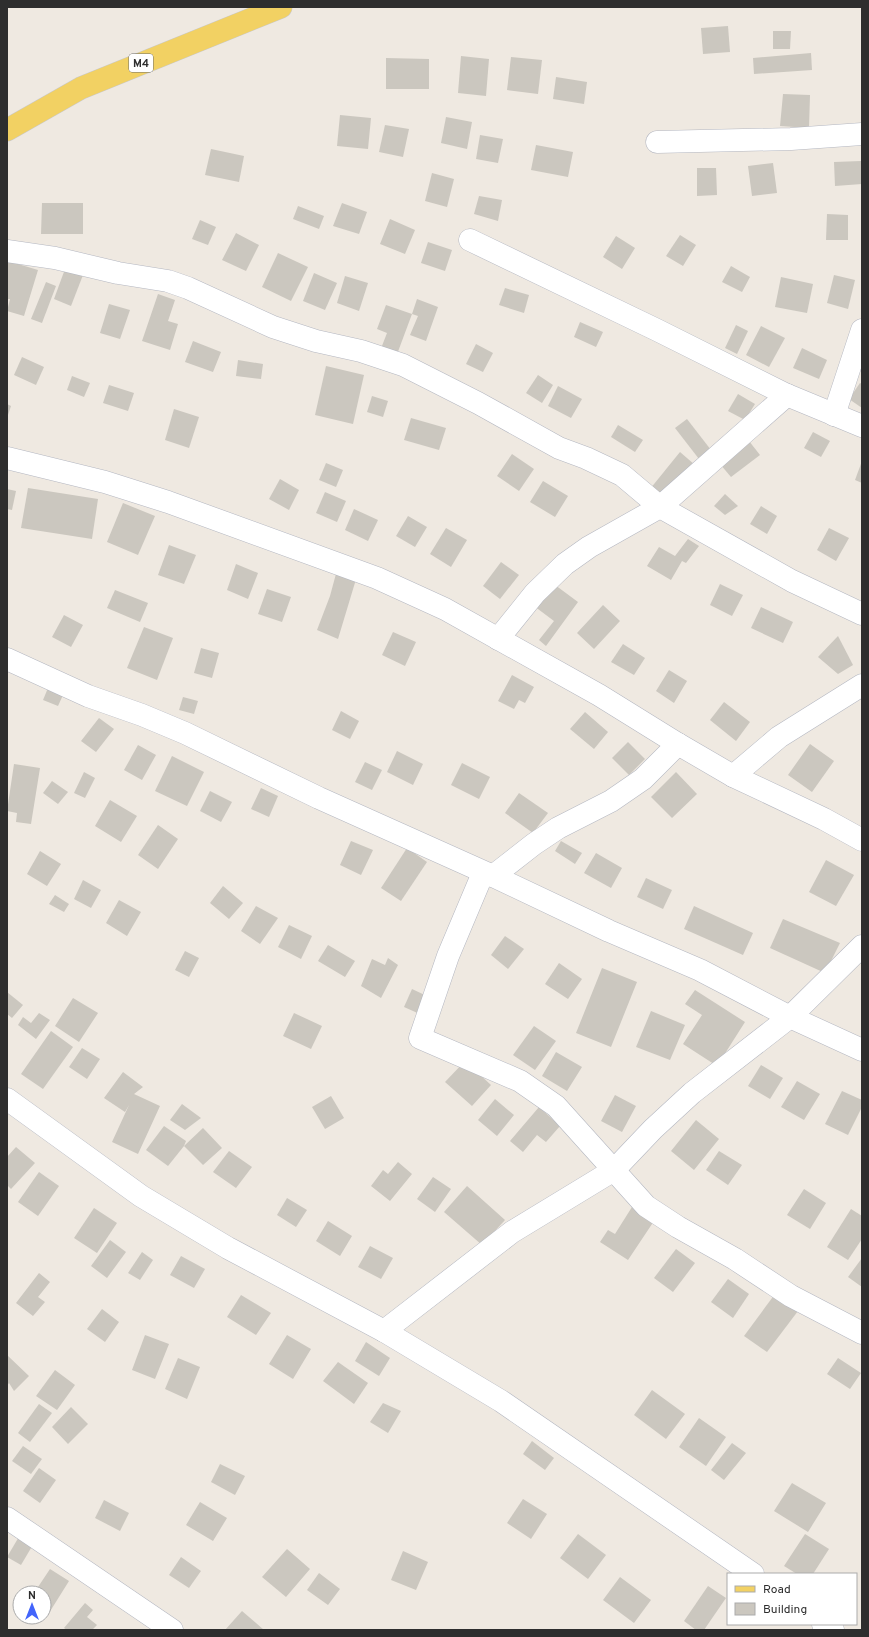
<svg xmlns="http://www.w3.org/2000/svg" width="869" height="1637" viewBox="0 0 869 1637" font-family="Overpass,sans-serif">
<rect width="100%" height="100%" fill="#efe9e1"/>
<g fill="#cbc7bf">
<path d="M728 26 730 52 703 54 701 28Z"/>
<path d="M773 31H791L790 49H773Z"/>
<path d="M811 53 812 70 754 74 753 58Z"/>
<path d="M461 56 489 59 486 96 458 93Z"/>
<path d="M511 57 542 60 538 94 507 90Z"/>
<path d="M386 58 429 59V89H386Z"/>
<path d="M556 77 587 82 584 104 553 99Z"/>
<path d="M783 94 810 95 809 128 780 126Z"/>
<path d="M340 115 371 118 368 149 337 146Z"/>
<path d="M446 117 472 122 467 149 441 143Z"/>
<path d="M385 125 409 129 403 157 379 152Z"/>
<path d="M480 135 503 139 498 163 476 159Z"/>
<path d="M536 145 573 152 568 177 531 170Z"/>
<path d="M211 149 244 156 239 182 205 175Z"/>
<path d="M861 161 862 184 835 186 834 162Z"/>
<path d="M773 163 777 193 752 196 748 166Z"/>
<path d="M697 168H716L717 195 697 196Z"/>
<path d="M432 173 454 179 447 207 425 201Z"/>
<path d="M479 196 502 200 498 221 474 214Z"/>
<path d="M42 203H83V234H41Z"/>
<path d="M342 203 367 212 359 234 333 226Z"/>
<path d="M298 206 324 216 319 229 293 219Z"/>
<path d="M827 214 848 215V240H826Z"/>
<path d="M390 219 415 230 405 254 380 244Z"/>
<path d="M200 220 216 227 208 245 192 239Z"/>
<path d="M236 233 259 245 246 271 222 260Z"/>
<path d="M680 235 696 245 683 266 666 256Z"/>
<path d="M616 236 635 248 622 269 603 257Z"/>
<path d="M428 242 452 250 445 271 421 263Z"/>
<path d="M278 253 308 267 291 301 262 287Z"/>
<path d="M8 261 38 270 24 316 7 311 10 299H7Z"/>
<path d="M731 266 750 277 742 292 722 282Z"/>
<path d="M65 269 83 275 71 306 54 299Z"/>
<path d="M314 273 337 283 325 310 303 301Z"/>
<path d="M834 275 855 280 848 309 827 303Z"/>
<path d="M345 276 368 283 359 311 337 303Z"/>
<path d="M781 277 813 284 807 313 775 307Z"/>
<path d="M46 282 56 286 42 323 31 319Z"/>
<path d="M505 288 529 295 524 313 499 305Z"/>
<path d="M158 294 175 300 168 321 178 324 170 350 142 341Z"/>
<path d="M417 299 438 307 426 341 410 335 418 316 412 314Z"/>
<path d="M109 304 130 310 120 339 100 333Z"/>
<path d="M386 305 412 314 396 357 380 351 387 333 377 329Z"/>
<path d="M580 322 603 332 596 347 574 337Z"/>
<path d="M736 325 748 331 737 354 725 348Z"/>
<path d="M761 326 785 338 769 367 746 355Z"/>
<path d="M193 341 221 352 213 372 185 362Z"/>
<path d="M476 344 493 353 483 372 466 364Z"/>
<path d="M802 348 827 360 819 379 793 368Z"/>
<path d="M22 357 44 367 36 385 14 375Z"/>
<path d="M238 360 263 364 261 379 236 376Z"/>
<path d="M326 366 364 375 353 424 315 415Z"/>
<path d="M538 375 553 385 542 403 526 393Z"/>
<path d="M72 376 90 383 84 397 67 390Z"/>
<path d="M860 383 862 384V408L849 399Z"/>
<path d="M109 385 134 393 128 411 103 403Z"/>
<path d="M558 386 582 399 571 418 548 406Z"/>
<path d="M738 394 755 404 745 420 728 411Z"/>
<path d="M372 396 388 401 383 417 367 412Z"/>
<path d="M7 404 11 406 7 418Z"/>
<path d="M174 409 199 417 189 448 165 440Z"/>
<path d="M411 418 446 428 439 450 404 440Z"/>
<path d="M687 419 711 450 699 459 675 428Z"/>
<path d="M618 425 643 440 635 452 611 437Z"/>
<path d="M813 432 830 441 821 457 804 448Z"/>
<path d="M749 441 760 455 731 477 720 464Z"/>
<path d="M680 452 695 465 665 501 650 489Z"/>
<path d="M512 454 534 469 519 491 497 476Z"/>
<path d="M862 461V483L855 480Z"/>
<path d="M326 463 343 470 336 487 319 480Z"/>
<path d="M280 479 299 490 289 510 269 499Z"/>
<path d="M543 481 568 496 555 517 530 502Z"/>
<path d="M28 488 98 499 92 539 21 528Z"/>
<path d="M7 489 16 491 12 510 7 509Z"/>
<path d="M325 492 346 501 337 522 316 513Z"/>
<path d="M725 494 738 506 725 515 714 506Z"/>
<path d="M123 503 155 516 138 555 107 542Z"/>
<path d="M761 506 777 516 767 534 750 524Z"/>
<path d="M354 509 378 520 368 541 345 530Z"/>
<path d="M408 516 427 527 415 547 396 536Z"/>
<path d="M446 528 467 540 451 567 430 554Z"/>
<path d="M829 528 849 538 836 561 817 550Z"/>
<path d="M688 539 699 546 686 563 682 561 671 580 647 566 659 547 675 556Z"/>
<path d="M169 545 196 555 184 584 158 575Z"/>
<path d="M501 562 519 575 500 599 483 586Z"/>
<path d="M236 564 258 573 248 599 227 590Z"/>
<path d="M337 570 357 576 338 639 317 630 330 596Z"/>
<path d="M551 582 578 602 546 646 539 640 554 621 534 606Z"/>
<path d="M720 584 743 595 732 616 710 605Z"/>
<path d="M267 589 291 597 282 622 258 614Z"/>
<path d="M115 590 148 603 140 622 107 608Z"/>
<path d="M603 605 620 621 594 649 577 633Z"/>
<path d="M761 607 793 622 783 643 751 628Z"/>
<path d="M64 615 83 625 71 647 52 637Z"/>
<path d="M144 627 173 638 157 680 127 668Z"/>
<path d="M393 632 416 642 405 666 382 655Z"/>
<path d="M838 636 853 665 838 674 818 657Z"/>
<path d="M623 644 645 658 634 675 611 662Z"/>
<path d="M201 648 219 653 212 678 194 673Z"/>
<path d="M669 670 687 681 674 703 656 691Z"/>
<path d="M512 675 534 687 525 703 519 700 514 709 498 701Z"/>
<path d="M48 688 63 695 58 706 43 700Z"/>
<path d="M183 697 198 701 194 714 179 710Z"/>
<path d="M724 702 750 722 736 741 710 720Z"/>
<path d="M341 711 359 721 350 739 332 730Z"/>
<path d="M585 712 608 732 594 749 570 729Z"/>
<path d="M99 718 114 729 96 752 81 741Z"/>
<path d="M628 742 645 759 629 775 612 758Z"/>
<path d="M810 744 834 761 812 792 788 775Z"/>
<path d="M138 745 156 755 142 780 124 770Z"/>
<path d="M397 751 423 764 413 785 387 772Z"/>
<path d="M172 756 204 772 187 806 155 791Z"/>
<path d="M365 762 382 770 372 790 355 782Z"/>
<path d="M462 763 490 777 479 799 451 785Z"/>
<path d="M14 764 40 768 31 824 16 822 17 813 7 811Z"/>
<path d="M84 772 95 778 85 798 74 793Z"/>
<path d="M676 772 697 794 672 818 651 797Z"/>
<path d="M52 781 68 792 58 804 43 793Z"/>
<path d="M261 788 278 796 269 817 251 809Z"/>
<path d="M210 791 232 802 221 822 200 811Z"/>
<path d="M519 793 548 813 533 833 505 813Z"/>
<path d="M110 800 137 816 121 842 95 826Z"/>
<path d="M158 825 178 839 158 869 138 855Z"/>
<path d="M351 841 373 850 361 875 340 865Z"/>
<path d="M561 841 582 853 575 864 555 851Z"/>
<path d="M407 848 427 862 401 901 381 888Z"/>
<path d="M40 851 61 864 47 886 27 874Z"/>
<path d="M596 853 622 868 611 888 584 873Z"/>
<path d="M826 860 854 875 836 906 809 892Z"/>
<path d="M646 878 672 890 663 909 637 897Z"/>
<path d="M83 880 101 890 91 908 74 899Z"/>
<path d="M223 886 243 903 229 919 210 903Z"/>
<path d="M55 895 69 904 64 912 49 904Z"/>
<path d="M119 900 141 912 127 936 106 923Z"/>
<path d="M256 906 278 918 260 944 241 931Z"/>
<path d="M694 906 753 933 743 955 684 929Z"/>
<path d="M783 919 840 943 825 973 770 948Z"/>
<path d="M289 925 312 936 301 959 278 947Z"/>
<path d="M505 936 524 949 508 969 491 955Z"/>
<path d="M328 945 355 961 345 977 318 961Z"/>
<path d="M185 951 199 958 189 977 175 970Z"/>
<path d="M388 958 398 965 381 998 361 986 372 959 385 965Z"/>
<path d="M559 963 582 979 568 999 545 984Z"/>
<path d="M602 968 637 982 611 1047 576 1033Z"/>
<path d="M412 989 429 997 422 1015 404 1007Z"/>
<path d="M695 990 745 1022 717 1066 683 1044 702 1015 685 1004Z"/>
<path d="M7 992 23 1005 12 1018 7 1014Z"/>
<path d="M73 998 98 1013 79 1042 55 1026Z"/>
<path d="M651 1011 685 1025 670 1060 636 1047Z"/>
<path d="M39 1013 50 1020 36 1039 18 1025 23 1017 31 1023Z"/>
<path d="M294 1013 322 1026 311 1049 283 1036Z"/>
<path d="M534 1026 556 1041 535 1070 513 1055Z"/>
<path d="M51 1031 73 1047 43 1089 21 1074Z"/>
<path d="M82 1048 100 1059 87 1079 69 1067Z"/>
<path d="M556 1052 582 1067 567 1091 542 1076Z"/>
<path d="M465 1061 491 1085 472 1106 445 1082Z"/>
<path d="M761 1065 783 1078 770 1099 748 1086Z"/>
<path d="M123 1072 143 1087 134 1094 160 1106 138 1154 112 1142 129 1105 125 1112 104 1098Z"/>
<path d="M797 1081 820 1094 804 1120 781 1107Z"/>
<path d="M842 1091 862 1100V1107L848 1135 825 1124Z"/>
<path d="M615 1095 636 1106 622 1132 601 1121Z"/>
<path d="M331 1096 344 1118 325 1129 312 1107Z"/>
<path d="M495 1099 514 1115 497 1136 478 1120Z"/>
<path d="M182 1104 201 1118 185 1130 170 1120Z"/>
<path d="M539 1107 560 1126 546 1142 537 1135 523 1152 510 1141Z"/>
<path d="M696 1120 719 1139 694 1170 671 1151Z"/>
<path d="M164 1126 186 1141 184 1146 168 1166 146 1150Z"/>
<path d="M203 1128 222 1148 203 1165 184 1146Z"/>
<path d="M16 1147 35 1163 11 1189 7 1185V1157Z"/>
<path d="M229 1151 252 1167 236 1188 213 1172Z"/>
<path d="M719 1151 742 1165 728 1185 706 1170Z"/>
<path d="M398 1162 412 1174 390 1201 371 1186 383 1170 388 1174Z"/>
<path d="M39 1172 59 1186 38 1216 18 1202Z"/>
<path d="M433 1177 451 1189 435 1212 417 1199Z"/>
<path d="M467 1186 505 1220 482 1245 444 1212Z"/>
<path d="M804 1189 826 1203 810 1229 787 1215Z"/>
<path d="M287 1198 307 1210 296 1227 277 1215Z"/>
<path d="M632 1207 654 1221 628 1260 600 1242 608 1230 615 1234Z"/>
<path d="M94 1208 117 1223 97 1253 74 1238Z"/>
<path d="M851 1209 862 1216V1239L848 1260 827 1247Z"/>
<path d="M328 1221 352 1236 340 1256 316 1241Z"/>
<path d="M110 1240 126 1252 107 1278 91 1266Z"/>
<path d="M370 1246 393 1258 381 1279 358 1267Z"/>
<path d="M676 1249 695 1263 673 1292 654 1278Z"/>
<path d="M142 1252 153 1260 140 1280 128 1273Z"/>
<path d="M181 1256 205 1269 194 1288 170 1275Z"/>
<path d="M862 1258V1287L848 1277Z"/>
<path d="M39 1273 50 1282 38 1297 45 1302 33 1316 16 1303Z"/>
<path d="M728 1279 749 1294 733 1318 711 1302Z"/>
<path d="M775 1294 798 1311 767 1352 744 1336Z"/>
<path d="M241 1295 271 1313 256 1335 227 1317Z"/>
<path d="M102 1309 119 1322 105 1342 87 1329Z"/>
<path d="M145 1335 169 1344 155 1379 132 1370Z"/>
<path d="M287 1335 311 1349 293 1379 269 1364Z"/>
<path d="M366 1342 390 1358 379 1376 355 1361Z"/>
<path d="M7 1355 29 1376 14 1391 9 1383 7 1386Z"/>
<path d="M178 1358 200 1367 187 1399 165 1389Z"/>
<path d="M838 1358 861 1373 850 1389 827 1374Z"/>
<path d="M338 1362 368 1383 354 1404 323 1381Z"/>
<path d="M55 1370 75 1385 57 1410 36 1396Z"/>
<path d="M652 1390 685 1414 666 1439 634 1415Z"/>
<path d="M383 1403 401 1411 388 1433 370 1422Z"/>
<path d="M39 1404 52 1413 30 1442 18 1433Z"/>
<path d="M71 1407 88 1424 68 1444 52 1427Z"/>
<path d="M699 1418 726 1437 706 1466 679 1447Z"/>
<path d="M532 1441 554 1458 545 1470 523 1454Z"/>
<path d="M732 1443 746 1453 724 1480 711 1470Z"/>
<path d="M23 1446 42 1459 31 1474 12 1461Z"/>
<path d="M220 1464 245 1476 235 1495 211 1482Z"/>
<path d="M39 1468 56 1480 40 1503 23 1491Z"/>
<path d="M792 1483 826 1503 808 1532 774 1511Z"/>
<path d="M523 1499 547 1514 531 1539 507 1523Z"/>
<path d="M104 1500 129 1513 120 1531 95 1518Z"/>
<path d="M200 1502 227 1518 213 1541 186 1525Z"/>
<path d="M578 1534 606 1555 588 1579 560 1558Z"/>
<path d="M805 1534 829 1549 813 1574H797L784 1566Z"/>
<path d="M20 1535 34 1543 21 1565 7 1557Z"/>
<path d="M287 1549 310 1569 286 1597 262 1577Z"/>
<path d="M403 1551 428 1562 416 1590 391 1580Z"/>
<path d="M181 1557 201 1571 189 1588 169 1575Z"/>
<path d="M50 1569 69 1581 49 1613 44 1610V1593H34Z"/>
<path d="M319 1573 340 1589 328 1605 307 1590Z"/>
<path d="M620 1577 651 1600 634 1623 603 1600Z"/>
<path d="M708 1586 726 1598 704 1630H696L684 1621Z"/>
<path d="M85 1603 93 1610 87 1617 97 1625 92 1630H67L64 1628Z"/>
<path d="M242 1611 264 1630H225Z"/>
</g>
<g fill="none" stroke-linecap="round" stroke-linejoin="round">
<g stroke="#b4b7c1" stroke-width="23">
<g id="minor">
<path d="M657 142 791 139 862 134"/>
<path d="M470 240 657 330 787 395 862 426"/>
<path d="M7 251 55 258 118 273 168 281 188 288 273 327 316 341 361 351 403 365 478 403 559 448 586 458 622 475 660 507 792 581 862 614"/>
<path d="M834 415 862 330"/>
<path d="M7 458 105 482 168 502 377 578 445 609 599 695 678 744 733 776 824 819 862 840"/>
<path d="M498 639 535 593 565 564 589 547 660 507 787 395"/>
<path d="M7 659 88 696 142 715 185 733 319 798 493 876 609 931 700 970 790 1017 862 1050"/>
<path d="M733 776 779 737 862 685"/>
<path d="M483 873 448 956 420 1038 520 1081 556 1106 646 1206 678 1227 735 1259 791 1296 862 1333"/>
<path d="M493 876 534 844 558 828 611 801 643 779 678 744"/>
<path d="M7 1099 141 1196 228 1248 384 1331 501 1401 753 1574"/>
<path d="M384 1331 512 1232 614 1170 653 1129 692 1093 790 1017 862 946"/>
<path d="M7 1518 172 1630"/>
<path d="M823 1624 833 1630"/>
</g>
</g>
<g stroke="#c9c9c9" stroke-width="23">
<path id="primary" d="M7 130 81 88 281 7"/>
</g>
<use href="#minor" stroke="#fff" stroke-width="22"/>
<use href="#primary" stroke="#f2d163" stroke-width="22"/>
</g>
<g text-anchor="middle" stroke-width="3.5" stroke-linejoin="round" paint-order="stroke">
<rect fill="#fff" stroke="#6d6d6d" stroke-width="1" x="129" y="54" width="24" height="18" rx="3"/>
<g font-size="11" font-weight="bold" fill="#2e2e2e">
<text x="141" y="67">M4</text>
</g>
</g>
<rect width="869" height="1637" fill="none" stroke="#2e2e2e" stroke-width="16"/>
<rect x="727" y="1573" width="130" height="52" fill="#ffffff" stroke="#ababab"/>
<rect x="735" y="1586" width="20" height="6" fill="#f2d163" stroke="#ababab"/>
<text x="763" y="1593" font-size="12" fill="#2e2e2e">Road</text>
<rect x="735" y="1603" width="20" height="12" fill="#cbc7bf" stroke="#ababab"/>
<text x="763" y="1613" font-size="12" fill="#2e2e2e">Building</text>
<g transform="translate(32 1605)"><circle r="19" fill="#ffffff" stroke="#ababab"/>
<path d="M0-3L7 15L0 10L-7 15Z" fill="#4264fb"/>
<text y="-6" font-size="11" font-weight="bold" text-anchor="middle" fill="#2e2e2e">N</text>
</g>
</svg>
